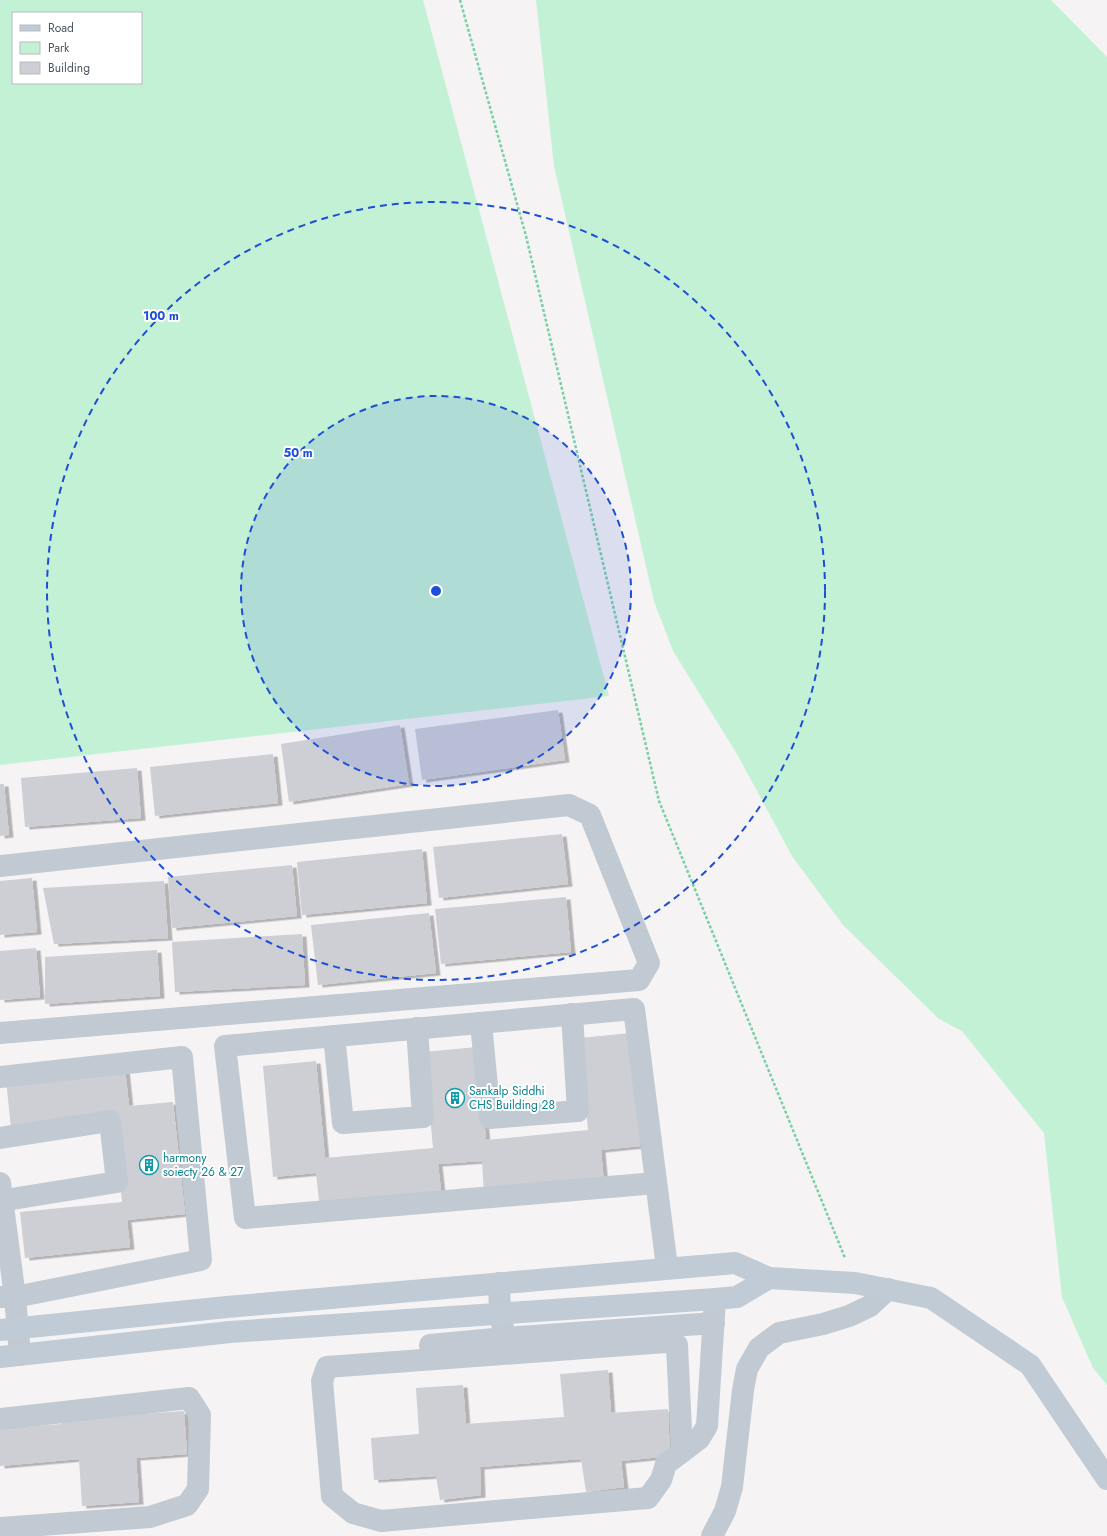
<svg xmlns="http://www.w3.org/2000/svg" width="1107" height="1536" viewBox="0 0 1107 1536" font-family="Jost,sans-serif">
<defs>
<filter id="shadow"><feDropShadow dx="4.5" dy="2.5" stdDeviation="0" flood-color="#0004"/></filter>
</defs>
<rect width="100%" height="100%" fill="#f5f3f3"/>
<g fill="#c3f1d5" fill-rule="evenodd">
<path d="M0 0H423L609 696 0 765ZM13 13H141V83H13Z"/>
<path d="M536 0H1051L1107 57V1385L1093 1368 1062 1297 1044 1133 962 1031 939 1019 843 925 792 856 737 754 673 651 654 601 554 166Z"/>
</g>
<g fill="#cdcfd5" filter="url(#shadow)">
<path d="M558 710 565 760 422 780 415 729Z"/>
<path d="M400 725 409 784 289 802 281 744Z"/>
<path d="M273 754 278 803 155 816 150 767Z"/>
<path d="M137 768 141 818 25 827 21 778Z"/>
<path d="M0 784H4L9 835 0 836Z"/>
<path d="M562 834 568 884 439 898 433 847Z"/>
<path d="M422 849 427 903 302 915 297 862Z"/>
<path d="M292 865 297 916 172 928 168 877Z"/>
<path d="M32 878 37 932 0 935V881Z"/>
<path d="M164 881 168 938 54 944 43 888Z"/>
<path d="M566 897 571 952 441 964 435 909Z"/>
<path d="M429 913 436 973 318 985 311 925Z"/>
<path d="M302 934 305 985 175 992 172 942Z"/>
<path d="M36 948 40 997 0 1000V951Z"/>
<path d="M157 950 160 996 45 1004V957Z"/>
<path d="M630 1033 640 1146 601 1150 604 1183 484 1194 482 1161 438 1164 442 1199 320 1210 316 1173 273 1177 263 1066 316 1061 325 1158 433 1148 424 1052 477 1047 486 1140 588 1130 580 1038Z"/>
<path d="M125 1068 129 1106 173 1102 185 1214 127 1220 130 1247 25 1258 20 1212 122 1202 113 1117 11 1128 6 1080Z"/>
<path d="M608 1370 611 1413 668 1409 670 1456 621 1461 624 1487 586 1492 581 1459 480 1467 481 1495 440 1500 436 1476 374 1480 371 1438 419 1434 416 1388 463 1385 466 1424 564 1417 560 1374Z"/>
<path d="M184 1411 187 1454 136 1458 139 1502 82 1506 79 1459 0 1466V1429L61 1424V1415H127Z"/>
</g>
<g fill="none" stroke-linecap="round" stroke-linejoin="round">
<path stroke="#7ad0a6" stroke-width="2.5" stroke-dasharray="3 2" stroke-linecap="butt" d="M460 0 526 236 659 801 845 1258"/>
<g stroke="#c1cad2" stroke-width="22">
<path d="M0 866 569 805 590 815 649 963 639 980 0 1033"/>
<path d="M481 1023 490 1118 578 1111 572 1014"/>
<path d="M334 1036 343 1123 423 1117 417 1028"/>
<path d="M0 1077 182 1057 201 1260 15 1297H0"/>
<path d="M0 1138 110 1121 117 1182 0 1201"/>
<path d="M0 1183 15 1297 20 1355"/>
<path d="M656 1183 245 1218 225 1046 634 1009 667 1267"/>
<path d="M499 1283 500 1313 505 1338 714 1323"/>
<path d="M430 1345 505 1338"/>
<path d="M0 1419 189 1398 200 1415 198 1489 187 1505 150 1517 0 1528"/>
<path d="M682 1452 677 1345 666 1342 327 1367 322 1381 332 1496 353 1513 381 1521 648 1498 661 1480 666 1464 699 1439 707 1426 715 1299"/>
<path d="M712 1536 725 1511 732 1487 743 1390 747 1369 759 1348 779 1333 823 1324 849 1316 870 1306 888 1289"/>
</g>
<g stroke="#c1cbd6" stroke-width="22">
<path d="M0 1330 227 1307 735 1263 769 1278 855 1283 931 1298 1030 1365 1107 1479"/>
<path d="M0 1357 230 1332 715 1299 737 1297 769 1278"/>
</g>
</g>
<circle cx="436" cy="591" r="195" fill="#1d4ed8" fill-opacity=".12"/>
<g fill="none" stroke="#1d4ed8" stroke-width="2" stroke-dasharray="7 5">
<circle cx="436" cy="591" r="195"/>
<circle cx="436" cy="591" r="389"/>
</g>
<defs>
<g id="building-ring" transform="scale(1)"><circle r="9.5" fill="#fff" stroke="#0f9aa8" stroke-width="1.5"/><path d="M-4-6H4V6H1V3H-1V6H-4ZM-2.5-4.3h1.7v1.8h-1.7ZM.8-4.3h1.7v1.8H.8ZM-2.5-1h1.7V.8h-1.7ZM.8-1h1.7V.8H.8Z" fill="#0f9aa8"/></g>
</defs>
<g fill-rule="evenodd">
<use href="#building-ring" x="455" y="1098"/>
<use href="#building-ring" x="149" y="1165"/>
</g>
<g text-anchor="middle" stroke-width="4" stroke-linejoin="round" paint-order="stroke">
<g font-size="12" fill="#0d838f" stroke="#fff" text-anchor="start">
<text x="469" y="1095">Sankalp Siddhi<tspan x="469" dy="14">CHS Building 28</tspan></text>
<text x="163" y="1162">harmony<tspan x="163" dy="14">soiecty 26 &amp; 27</tspan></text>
</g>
</g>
<circle cx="436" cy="591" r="6" fill="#1d4ed8" stroke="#fff" stroke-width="2"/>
<g font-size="12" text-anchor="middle" font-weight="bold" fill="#1d4ed8" stroke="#fff" stroke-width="4" stroke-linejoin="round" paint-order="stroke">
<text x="161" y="320">100 m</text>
<text x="298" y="457">50 m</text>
</g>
<rect x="12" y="12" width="130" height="72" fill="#ffffff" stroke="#b7bbc0"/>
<rect x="20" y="25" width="20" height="6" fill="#c1cbd6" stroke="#b7bbc0"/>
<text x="48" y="32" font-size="12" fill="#4a5661">Road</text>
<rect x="20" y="42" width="20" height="12" fill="#c3f1d5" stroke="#b7bbc0"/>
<text x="48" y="52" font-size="12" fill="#4a5661">Park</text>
<rect x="20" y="62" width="20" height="12" fill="#cdcfd5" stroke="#b7bbc0"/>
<text x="48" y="72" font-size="12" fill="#4a5661">Building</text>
</svg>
